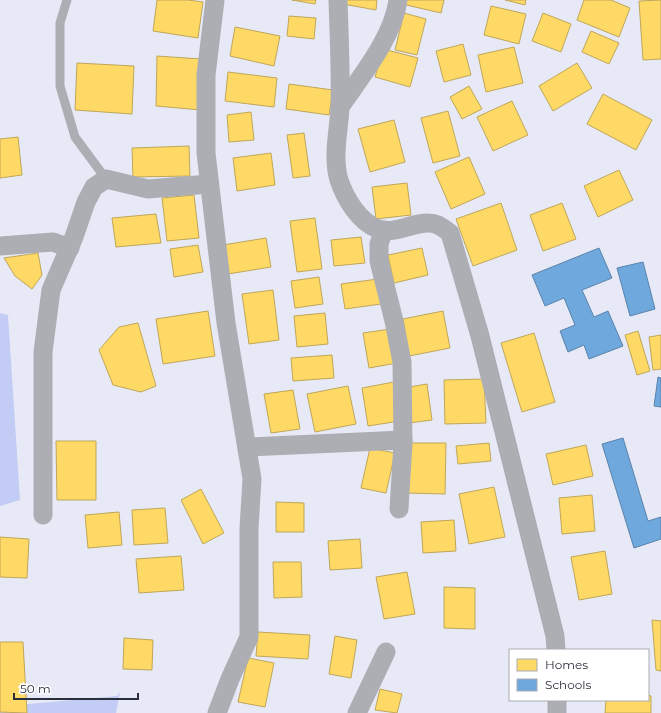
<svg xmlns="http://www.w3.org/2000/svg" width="661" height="713" viewBox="0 0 661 713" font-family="Montserrat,sans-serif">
<rect width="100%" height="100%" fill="#e7eaf6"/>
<g fill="#c2ccf4">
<path d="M0 313 8 315 20 500 0 506Z"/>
<path d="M120 692 116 713H0V707L7 706 117 696Z"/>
</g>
<g fill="#ffd966" stroke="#bfa659">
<path d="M157 0H188L203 2 198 38 153 31Z"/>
<path d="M292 0H316L315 4Z"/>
<path d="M343 0H377L376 10 343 4Z"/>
<path d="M403 0H444L441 13 402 4Z"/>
<path d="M505 0H526L525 5Z"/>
<path d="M584 0H611L630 8 619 37 577 20Z"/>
<path d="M661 0V59L643 60 639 1Z"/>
<path d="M491 6 526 14 519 44 484 35Z"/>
<path d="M404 13 426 19 417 55 395 50Z"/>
<path d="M543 13 571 24 561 52 532 41Z"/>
<path d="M289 16 316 18 314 39 287 36Z"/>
<path d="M235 27 280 36 274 66 230 56Z"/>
<path d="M591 31 619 43 609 64 582 52Z"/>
<path d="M463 44 471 75 444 82 436 51Z"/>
<path d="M514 47 523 83 486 92 478 55Z"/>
<path d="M383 49 418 58 410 87 375 77Z"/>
<path d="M157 56 201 59V110L156 106Z"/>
<path d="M77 63 134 66 132 114 75 110Z"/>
<path d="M577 63 592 88 553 111 539 86Z"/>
<path d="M228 72 277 78 274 107 225 101Z"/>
<path d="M289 84 333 90 329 115 286 109Z"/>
<path d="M469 86 482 109 462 119 450 97Z"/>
<path d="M603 94 652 120 636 150 587 124Z"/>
<path d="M512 101 528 135 493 151 477 117Z"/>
<path d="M448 111 460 156 433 163 421 118Z"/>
<path d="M251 112 254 140 229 142 227 115Z"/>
<path d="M394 120 405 162 370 172 358 129Z"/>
<path d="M304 133 310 176 293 178 287 135Z"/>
<path d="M18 137 22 175 0 178V139Z"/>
<path d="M189 146 190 176 133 177 132 148Z"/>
<path d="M271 153 275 185 237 191 233 158Z"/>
<path d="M469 157 485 194 451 209 435 172Z"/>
<path d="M619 170 633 200 598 217 584 186Z"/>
<path d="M407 183 411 215 376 219 372 187Z"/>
<path d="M194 195 199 238 167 241 162 198Z"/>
<path d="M501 203 517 250 473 266 456 219Z"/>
<path d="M562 203 576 239 543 251 530 215Z"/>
<path d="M156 214 161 243 116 247 112 218Z"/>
<path d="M315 218 322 269 297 272 290 221Z"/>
<path d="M361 237 365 263 334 266 331 240Z"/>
<path d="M266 238 271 267 228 274 223 245Z"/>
<path d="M198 245 203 272 174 277 170 249Z"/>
<path d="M422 248 428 275 394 283 388 255Z"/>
<path d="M38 253 42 275 32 289 15 276 4 258Z"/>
<path d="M319 277 323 304 295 308 291 281Z"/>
<path d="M378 279 381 304 345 309 341 284Z"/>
<path d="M273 290 279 340 249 344 242 294Z"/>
<path d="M208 311 215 356 163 364 156 319Z"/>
<path d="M443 311 450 348 409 356 403 319Z"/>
<path d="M325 313 328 344 297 347 294 316Z"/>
<path d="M138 323 156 386 141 392 113 385 99 350 119 327Z"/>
<path d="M391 329 397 363 369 368 363 333Z"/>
<path d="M638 331 650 371 637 375 625 335Z"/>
<path d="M534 333 555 402 522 412 501 343Z"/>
<path d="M661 335V369L653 370 649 337Z"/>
<path d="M332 355 334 378 293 381 291 358Z"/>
<path d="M484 379 486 423 445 424 444 380Z"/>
<path d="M394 382 400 421 368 426 362 388Z"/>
<path d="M427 384 432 420 409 423 403 388Z"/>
<path d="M348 386 356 424 315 432 307 394Z"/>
<path d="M293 390 300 429 271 433 264 394Z"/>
<path d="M56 441H96V500H57Z"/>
<path d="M407 443H446L445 494 407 493Z"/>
<path d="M489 443 491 461 458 464 456 446Z"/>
<path d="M586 445 593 476 553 485 546 454Z"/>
<path d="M370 448 395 453 386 493 361 488Z"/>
<path d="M494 487 505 537 469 544 459 494Z"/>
<path d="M201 489 224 533 203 544 181 500Z"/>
<path d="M592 495 595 531 562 534 559 498Z"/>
<path d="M276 502 304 503V532H276Z"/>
<path d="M165 508 168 543 134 545 132 510Z"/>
<path d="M119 512 122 545 88 548 85 515Z"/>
<path d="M454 520 456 551 423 553 421 522Z"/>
<path d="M0 537 29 539 27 578 0 577Z"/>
<path d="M360 539 362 568 330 570 328 541Z"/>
<path d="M605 551 612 594 579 600 571 557Z"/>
<path d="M181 556 184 590 139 593 136 559Z"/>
<path d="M273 562H301L302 597 274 598Z"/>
<path d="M407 572 415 614 384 619 376 577Z"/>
<path d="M444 587 475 588V629L444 628Z"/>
<path d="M652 620 661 621V671L656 670Z"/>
<path d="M258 632 310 635 308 659 256 656Z"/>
<path d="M335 636 357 640 351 678 329 674Z"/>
<path d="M124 638 153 640 152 670 123 669Z"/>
<path d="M0 642H23L27 713 0 712Z"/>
<path d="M248 658 274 663 265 707 238 702Z"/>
<path d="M380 689 402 694 397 713 375 710Z"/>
<path d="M648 695 651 696V713H605L606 700H648Z"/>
</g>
<g fill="#6fa8dc" stroke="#5b83ac">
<path d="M599 248 612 278 582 290 594 317 608 311 623 346 589 359 584 345 568 352 560 331 575 325 564 298 545 306 532 275Z"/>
<path d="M643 262 655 309 630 316 617 268Z"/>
<path d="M658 377 661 378V407L654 406Z"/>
<path d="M623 438 648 521 661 517V539L634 548 602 444Z"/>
</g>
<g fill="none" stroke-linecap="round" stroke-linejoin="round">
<path stroke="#acaeb4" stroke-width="9" d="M67 0 60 23V86L75 137 106 179"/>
<g stroke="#acaeb4" stroke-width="19">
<path d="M215 0 206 75V153L226 323 252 479 249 528V637L230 679 217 713"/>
<path d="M338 0C339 35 341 71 340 107 339 131 332 156 339 180 345 198 359 222 378 229 397 236 420 217 438 225 442 227 446 230 450 233L480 336 555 636 556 650"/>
<path d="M340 107C361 76 393 38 398 0"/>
<path d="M384 230 379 244V261L394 321 402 362 403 443 399 509"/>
<path d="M0 246 53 242 70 248"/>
<path d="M247 447 403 440"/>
<path d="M43 515V352L51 290 74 237 86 202 94 187 106 179 148 189 209 184"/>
<path d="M357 713 386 652"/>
<path d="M557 713V700"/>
</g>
</g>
<rect x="509" y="649" width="140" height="52" fill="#ffffff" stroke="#aaabb1"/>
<rect x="517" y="659" width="20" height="12" fill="#ffd966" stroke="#aaabb1"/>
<text x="545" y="669" font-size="12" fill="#2b2e3c">Homes</text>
<rect x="517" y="679" width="20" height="12" fill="#6fa8dc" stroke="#aaabb1"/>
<text x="545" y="689" font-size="12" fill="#2b2e3c">Schools</text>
<path d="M14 693v6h124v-6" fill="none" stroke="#2b2e3c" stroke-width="2"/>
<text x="20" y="693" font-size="12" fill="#2b2e3c" stroke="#ffffff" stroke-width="3" paint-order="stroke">50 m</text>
</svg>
